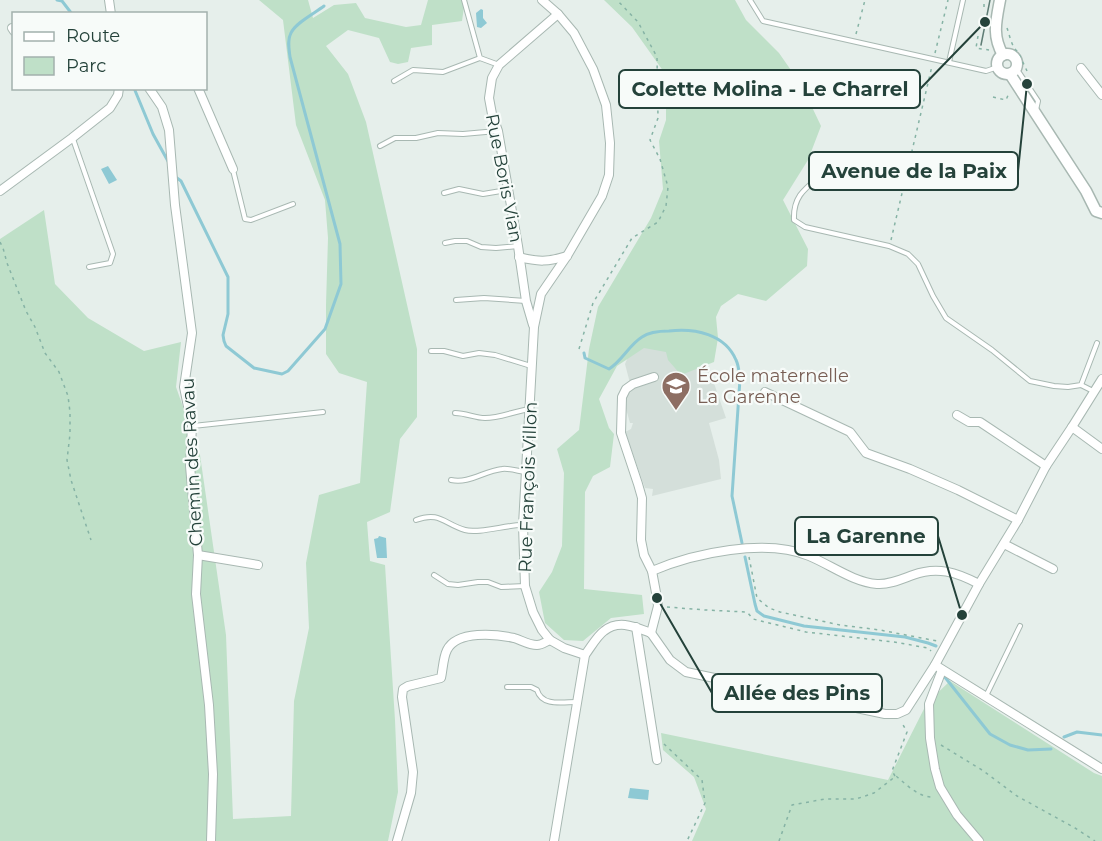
<svg xmlns="http://www.w3.org/2000/svg" width="1102" height="841" viewBox="0 0 1102 841" font-family="Montserrat,sans-serif">
<rect width="100%" height="100%" fill="#e6efeb"/>
<path fill="#d4dfda" d="M698 337 726 418 709 423 719 460 721 479 652 496 653 489 645 488 625 432 631 429 633 423H630L625 405 619 393 630 383 625 364 633 346Z"/>
<g fill="#bfe0c8">
<path d="M259 0H308L313 18 334 5 356 3 365 18 406 27 421 25 428 0H465L462 21 432 25V45L411 48 408 62 398 64 390 62 379 38 348 30 326 46 348 74 366 122 417 349V417L400 439 390 512 367 522 370 561 385 565 395 720 398 792 388 841H0V239L44 210 55 284 88 318 144 351 181 342 176 387 200 455 226 635 233 819 291 816 294 701 309 628 306 563 319 495 360 483 367 382 339 373 326 354V305L328 238 325 200 296 125 283 20Z"/>
<path d="M604 0H735L746 20 779 53 802 86 821 126 808 160 783 200 808 249 807 266 766 301 738 294 721 306 716 317 718 338 714 362 681 375 668 360 666 352 644 348 617 366 599 399 609 428 614 434 610 467 593 476 585 492 584 589 642 595 644 614 611 618 583 641 564 640 545 623 539 592 552 572 562 546 564 473 557 449 579 430 589 349 598 307 651 218 663 189 659 141 666 120V75L632 27Z"/>
<path d="M950 681 1094 773 1102 776V841H692L706 809 694 777 663 750 661 733 888 780 927 703Z"/>
</g>
<g fill="#8ec9d4">
<path d="M481 9 483 10V18L487 23 481 28 477 27 476 13Z"/>
<path d="M108 166 117 180 109 184 101 169Z"/>
<path d="M379 536 386 538 387 558H377L374 539 378 538Z"/>
<path d="M630 788 649 790 648 800 628 798Z"/>
</g>
<g fill="none" stroke-linecap="round" stroke-linejoin="round">
<g stroke="#8ec9d4" stroke-width="3">
<path d="M57 0 62 1 72 14"/>
<path d="M134 88 153 134 169 163"/>
<path d="M177 178 181 181 228 277V314L223 335 224 341 226 346 254 368 282 374 288 371 325 329 341 284 340 244 290 57C289 49 287 40 291 33 295 23 315 13 324 6"/>
<path d="M584 353 585 358 609 369C622 361 629 345 642 337 649 332 661 331 669 331 695 328 725 334 736 360 739 366 739 373 740 379L732 496 742 543"/>
<path d="M745 557 755 604 757 611 764 616 804 626 905 637 928 643 936 646"/>
<path d="M944 676 990 734 1010 745 1028 750 1051 749"/>
<path d="M1064 737 1077 732 1102 735"/>
</g>
<g stroke="#a8b8b2" stroke-width="6">
<g id="service">
<path d="M464 0 480 58 499 65"/>
<path d="M750 0 763 21 986 71 998 67"/>
<path d="M949 62 963 0"/>
<path d="M1016 68 1038 101 1036 110"/>
<path d="M394 81 413 70 443 72 480 58"/>
<path d="M73 139 113 254 110 263 89 267"/>
<path d="M380 146 395 138H416L438 133 463 134 497 131"/>
<path d="M233 170 245 219 251 220 293 204"/>
<path d="M819 177C803 190 793 198 794 220L805 227 889 246 908 254 918 264 933 296 946 318 992 350 1030 381 1054 386 1068 387 1081 385 1097 343"/>
<path d="M444 193 459 189 483 194 507 190"/>
<path d="M445 243 455 241H467L481 247 496 248 518 246"/>
<path d="M456 300 484 298 526 301"/>
<path d="M431 351H444L463 356 479 353 495 355 531 366"/>
<path d="M1081 385 1093 391"/>
<path d="M455 413C466 413 475 418 485 418 500 418 515 411 530 409"/>
<path d="M193 426 323 412"/>
<path d="M451 480C469 484 484 471 502 469 509 468 518 471 525 472"/>
<path d="M416 520C440 511 444 524 465 530 478 534 506 525 522 525"/>
<path d="M434 575 448 584 458 585 478 582H488L501 587 525 586"/>
<path d="M507 687H531L537 690C542 707 563 702 577 702"/>
<path d="M986 696 1020 626"/>
</g>
</g>
<g stroke="#a8b8b2" stroke-width="10">
<g id="minor">
<path d="M109 0 111 14"/>
<path d="M542 0 558 14 574 33 593 69 606 105 610 143 609 175 602 196 567 256 541 294 534 327 523 525 525 586 533 612 542 630 550 640 564 648 585 655"/>
<path d="M12 28 14 31"/>
<path d="M1081 68 1102 95"/>
<path d="M149 88 162 107 169 130 175 205 192 333 184 387 192 426 190 466 198 555 196 594 209 705 213 774 211 841"/>
<path d="M198 88 233 169"/>
<path d="M0 191 72 138 110 108 118 95 119 88"/>
<path d="M519 257C538 262 548 262 567 256"/>
<path d="M533 325 526 301 518 246 498 131 492 114 489 98 492 78 499 65 558 14"/>
<path d="M765 392 850 432 866 453 910 469 958 490 1018 520"/>
<path d="M957 415 969 422H980L1046 466"/>
<path d="M1072 427 1102 449"/>
<path d="M1004 544 1053 569"/>
<path d="M198 555 258 565"/>
<path d="M652 571C694 553 766 538 809 556 831 565 853 582 877 584 889 585 902 579 913 575 937 566 956 572 979 584"/>
<path d="M636 627 657 760"/>
<path d="M651 633 670 660 686 672 885 714H897L906 710 935 665 979 584 1018 520 1046 466 1072 427 1102 379"/>
<path d="M651 633 658 606 657 598 652 571 644 555 641 540 642 498 638 484 621 433 622 397 626 389 633 384 654 377"/>
<path d="M935 665 1102 769"/>
<path d="M942 670 929 704 930 738 935 769 940 787 957 815 979 841"/>
<path d="M397 841 411 793 413 772 402 697 403 689 408 686 441 678C443 669 443 658 447 650 457 630 496 634 514 638 521 640 529 645 537 645 542 645 545 642 550 640"/>
<path d="M554 841 585 655C591 647 597 636 604 631 619 619 635 627 651 633"/>
</g>
</g>
<g stroke="#a8b8b2" stroke-width="13">
<g id="tertiary">
<path d="M1000 0C996 21 992 36 1003 55"/>
<circle cx="1007" cy="64" r="10"/>
<path d="M1010 74 1086 191 1096 211 1102 213"/>
</g>
</g>
<g stroke="#86b3a5" stroke-width="1.5" stroke-dasharray="3 4.5" stroke-linecap="butt">
<path d="M984 7V0"/>
<path d="M1007 28C1010 36 1011 46 1018 52L1027 71"/>
<path d="M856 34 865 0"/>
<path d="M978 36 976 48 989 50"/>
<path d="M935 53 948 0"/>
<path d="M993 97 1006 100 1009 93"/>
<path d="M891 240 932 66"/>
<path d="M0 242 3 248 7 263 26 311 35 327 45 353 59 372 68 396 70 412V434L67 460 71 480 91 540"/>
<path d="M579 349 593 303 632 238 658 222 666 206 668 187 660 159 650 140 658 118 657 57 638 22 617 0"/>
<path d="M749 557 757 598 769 608 780 612 840 625 880 630 937 641"/>
<path d="M667 607 705 610 747 612 753 619 806 632 894 642 928 648 931 651"/>
<path d="M664 744 702 780 705 803 687 841"/>
<path d="M941 745 982 770 1017 796 1075 828 1095 841"/>
<path d="M895 776 892 771 907 732 902 723"/>
<path d="M779 841 792 805 825 799H856L874 793 896 776C907 785 919 798 934 797"/>
</g>
<use href="#service" stroke="#fff" stroke-width="4"/>
<use href="#minor" stroke="#fff" stroke-width="8"/>
<use href="#tertiary" stroke="#fff" stroke-width="10"/>
<path stroke="#5f7d75" stroke-width="1.5" d="M981 45 990 0"/>
</g>
<defs>
<g id="school-pin" transform="scale(1.5)"><path d="M0 17L-7.5 6A9.5 9.5 0 1 1 7.5 6Z" fill="#8d6e63" stroke="#f7fbf9"/><path d="M0-5L7-2L0 1L-7-2ZM-4 1L0 2.5L4 1V4Q0 6-4 4Z" fill="#fff"/></g>
</defs>
<g fill-rule="evenodd">
<use href="#school-pin" x="676" y="386"/>
</g>
<g text-anchor="middle" stroke-width="4.5" stroke-linejoin="round" paint-order="stroke">
<g font-size="18" fill="#24423a" stroke="#f7fbf9">
<text transform="translate(504 178) rotate(79)" y="6">Rue Boris Vian</text>
<text transform="translate(192 462) rotate(-93)" y="6">Chemin des Ravau</text>
<text transform="translate(528 487) rotate(-88)" y="6">Rue François Villon</text>
</g>
<g font-size="18" fill="#785e54" stroke="#f7fbf9" text-anchor="start">
<text x="697" y="382">École maternelle<tspan x="697" dy="21">La Garenne</tspan></text>
</g>
</g>
<path fill="none" stroke="#24423a" stroke-width="2" d="M985 22L920 89M1027 84L1018 171M962 615L938 536M657 598L712 693"/>
<g fill="#24423a" stroke="#f7fbf9" stroke-width="2">
<circle cx="985" cy="22" r="6"/>
<circle cx="1027" cy="84" r="6"/>
<circle cx="962" cy="615" r="6"/>
<circle cx="657" cy="598" r="6"/>
</g>
<g fill="#f7fbf9" stroke="#24423a" stroke-width="2">
<rect x="619" y="70" width="301" height="38" rx="6"/>
<rect x="809" y="152" width="209" height="38" rx="6"/>
<rect x="795" y="517" width="143" height="38" rx="6"/>
<rect x="712" y="674" width="170" height="38" rx="6"/>
</g>
<g font-size="20" text-anchor="middle" font-weight="bold" fill="#24423a">
<text x="770" y="96">Colette Molina - Le Charrel</text>
<text x="914" y="178">Avenue de la Paix</text>
<text x="866" y="543">La Garenne</text>
<text x="797" y="700">Allée des Pins</text>
</g>
<rect x="12" y="12" width="195" height="78" fill="#f7fbf9" stroke="#a3b1ad" stroke-width="1.5"/>
<rect x="24" y="32" width="30" height="9" fill="#ffffff" stroke="#a3b1ad" stroke-width="1.5"/>
<text x="66" y="42" font-size="18" fill="#24423a">Route</text>
<rect x="24" y="57" width="30" height="18" fill="#bfe0c8" stroke="#a3b1ad" stroke-width="1.5"/>
<text x="66" y="72" font-size="18" fill="#24423a">Parc</text>
</svg>
